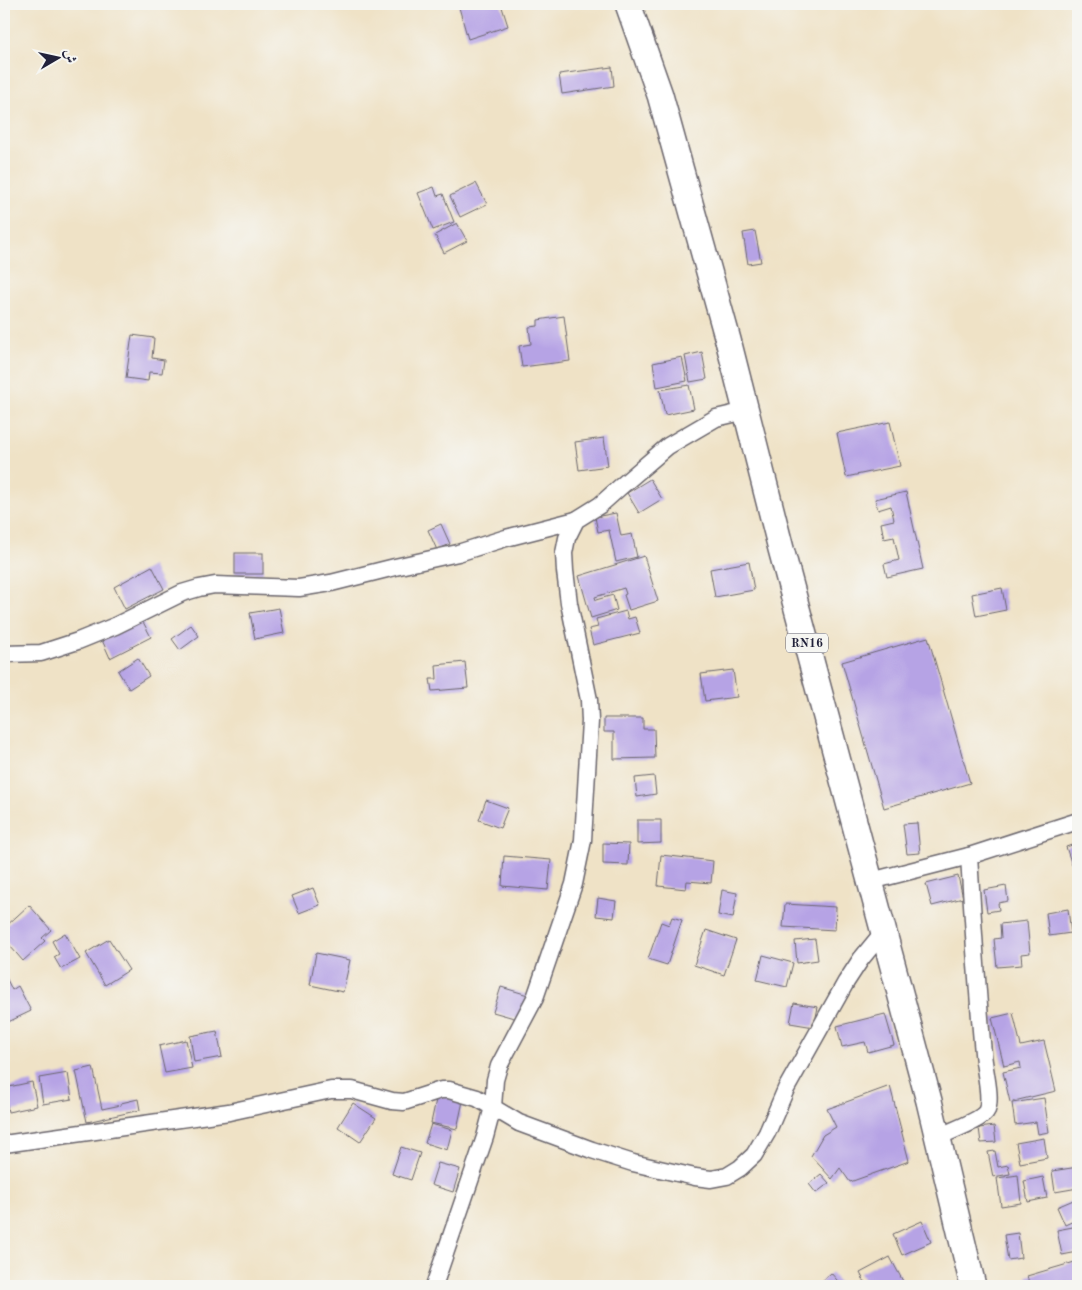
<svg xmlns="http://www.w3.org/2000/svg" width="1082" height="1290" viewBox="0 0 1082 1290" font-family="'Old Standard TT',Amiri,serif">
<rect width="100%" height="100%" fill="#f6f6f2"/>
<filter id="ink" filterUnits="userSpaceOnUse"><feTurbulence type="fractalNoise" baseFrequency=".02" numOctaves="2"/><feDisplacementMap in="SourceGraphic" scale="10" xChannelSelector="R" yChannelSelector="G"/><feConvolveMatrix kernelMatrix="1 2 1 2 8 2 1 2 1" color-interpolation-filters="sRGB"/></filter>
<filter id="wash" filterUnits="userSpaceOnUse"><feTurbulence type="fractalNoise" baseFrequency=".0096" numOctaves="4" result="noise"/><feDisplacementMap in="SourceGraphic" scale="20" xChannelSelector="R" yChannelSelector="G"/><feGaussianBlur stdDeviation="1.12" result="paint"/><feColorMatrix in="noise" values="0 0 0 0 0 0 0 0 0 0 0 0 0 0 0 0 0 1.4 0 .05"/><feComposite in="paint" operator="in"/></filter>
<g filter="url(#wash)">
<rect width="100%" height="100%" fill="#efe2c6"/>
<g id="blocks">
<g fill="#b6a3e5">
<path d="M458 4H501L508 26 468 39Z"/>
<path d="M612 67 614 86 562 94 559 74Z"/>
<path d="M476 183 487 204 460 217 450 196Z"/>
<path d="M434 187 437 196 443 194 454 222 433 230 418 193Z"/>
<path d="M457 223 467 241 444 253 435 235Z"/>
<path d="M755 231 761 262 748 264 743 233Z"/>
<path d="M564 316 570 361 522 367 519 346 531 344 529 327 538 326V320Z"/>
<path d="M132 335 154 338 152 358 164 360 162 373 149 372 148 381 126 378Z"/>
<path d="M702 352 707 379 690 382 685 356Z"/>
<path d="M682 357 687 381 657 387 653 363Z"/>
<path d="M689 385 694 409 665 415 660 390Z"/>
<path d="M890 422 900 466 846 477 837 433Z"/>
<path d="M604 438 608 466 579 470 575 442Z"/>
<path d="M650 479 662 499 639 513 627 493Z"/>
<path d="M906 492 923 569 887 577 884 564 899 560 894 537 884 539 881 523 894 520 891 506 878 510 875 499Z"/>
<path d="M616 513 621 536 632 534 637 557 616 562 609 530 598 532 595 517Z"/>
<path d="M441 524 450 544 437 550 428 530Z"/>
<rect x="235" y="553" width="28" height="21"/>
<path d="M644 556 658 601 629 610 624 595 626 594 624 588 595 597 596 600 613 595 617 610 591 618 579 576Z"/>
<path d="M749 562 754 590 715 597 710 569Z"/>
<path d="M152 566 164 589 125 609 114 587Z"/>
<path d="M1002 588 1006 610 976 616 972 594Z"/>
<path d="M279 608 284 633 255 639 250 613Z"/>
<path d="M626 611 628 619 635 617 640 633 593 645 589 629 598 627 596 619Z"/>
<path d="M142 620 151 637 110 658 102 640Z"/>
<path d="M191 625 199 636 180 650 172 639Z"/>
<path d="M928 637 970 783 884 808 842 662Z"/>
<path d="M138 658 149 676 129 689 118 671Z"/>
<path d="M465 662 468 688 432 691 430 679H437L436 665Z"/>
<path d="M733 670 737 697 705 701 701 674Z"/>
<path d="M604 718H643V729H654L655 758 614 759V732H604Z"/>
<path d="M654 776 656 794 637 797 635 778Z"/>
<path d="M486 800 508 808 500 828 479 820Z"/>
<path d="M637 820H661V843L637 844Z"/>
<path d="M917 823 920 853 907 854 903 824Z"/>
<path d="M603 843 629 844 628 865 603 864Z"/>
<path d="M1078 843V863L1072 865 1066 847Z"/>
<path d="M661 855 713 861 711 883 687 881 686 889 658 886Z"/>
<path d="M504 856 551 860 548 890 502 886Z"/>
<path d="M958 876 963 898 932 906 926 884Z"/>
<path d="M1006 886 1008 901 998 903 999 910 987 912 984 890Z"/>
<path d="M313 888 320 905 299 913 292 896Z"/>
<path d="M722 890 737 893 733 918 718 915Z"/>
<path d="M598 898 616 901 614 918 596 916Z"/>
<path d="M785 904 836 907 835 930 783 927Z"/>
<path d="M29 905 51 930 42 938 45 941 23 961 4 939V928Z"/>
<path d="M1068 909 1071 933 1049 936 1046 913Z"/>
<path d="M672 917 682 920 667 965 648 959 661 922 669 925Z"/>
<path d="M1027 921 1030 953 1021 954 1022 965 997 967 994 939 1001 938 1000 924Z"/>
<path d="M706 930 736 940 724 975 694 965Z"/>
<path d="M65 933 80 959 61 969 54 957 59 954 52 941Z"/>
<path d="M109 939 129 970 105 985 86 953Z"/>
<path d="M815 939 818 960 797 963 795 941Z"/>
<path d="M316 953 350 960 343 992 310 985Z"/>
<path d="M763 955 793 963 787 987 757 980Z"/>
<path d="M4 973 12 990 18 986 31 1011 4 1024Z"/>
<path d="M501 987 528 995 521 1020 493 1012Z"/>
<path d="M794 1003 818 1007 814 1027 790 1023Z"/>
<path d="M1013 1013 1021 1046 1044 1041 1056 1091 1010 1102 1003 1072 1021 1068 1020 1062 1004 1066 992 1018Z"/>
<path d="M885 1014 894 1045 868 1052 865 1042 842 1047 837 1026Z"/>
<path d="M217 1031 222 1057 194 1062 190 1036Z"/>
<path d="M186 1040 192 1068 165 1073 159 1046Z"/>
<path d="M93 1067 102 1109 121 1105V1103L138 1099 140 1110 87 1122 76 1071Z"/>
<path d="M68 1073 72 1099 43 1104 39 1078Z"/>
<path d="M32 1082 37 1106 8 1112 4 1088Z"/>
<path d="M890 1086 909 1161 850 1182 840 1168 832 1179 811 1156 823 1135 836 1127 827 1109Z"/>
<path d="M437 1095 463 1101 457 1129 431 1123Z"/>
<path d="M1044 1098 1049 1132 1038 1134 1036 1122 1015 1125 1012 1103Z"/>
<path d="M353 1103 376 1118 360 1142 338 1127Z"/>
<path d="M431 1124 452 1130 447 1150 425 1143Z"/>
<path d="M994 1126 996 1142 981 1143 979 1128Z"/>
<path d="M1044 1138 1047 1158 1020 1163 1016 1143Z"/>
<path d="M401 1147 420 1153 411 1180 392 1174Z"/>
<path d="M995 1151 998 1167 1008 1165 1010 1174 993 1177 988 1152Z"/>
<path d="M438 1163 460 1169 453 1192 431 1185Z"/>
<path d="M1078 1167V1188L1055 1192 1052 1171Z"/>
<path d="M821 1174 829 1183 816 1193 809 1184Z"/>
<path d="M1018 1175 1021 1203 1001 1206 997 1178Z"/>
<path d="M1043 1177 1047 1198 1028 1202 1024 1181Z"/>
<path d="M1078 1198V1219L1065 1225 1057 1207Z"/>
<path d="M922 1221 931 1242 902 1255 893 1234Z"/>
<path d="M1078 1226V1252L1062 1255 1057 1230Z"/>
<path d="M1018 1233 1021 1258 1008 1260 1004 1235Z"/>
<path d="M890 1257 905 1285 902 1286H867L860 1273Z"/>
<path d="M1078 1261V1286H1030L1027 1276Z"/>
<path d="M831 1273 842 1286H824L821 1282Z"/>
</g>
</g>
</g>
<g filter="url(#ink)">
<use href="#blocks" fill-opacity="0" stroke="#6a656c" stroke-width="1"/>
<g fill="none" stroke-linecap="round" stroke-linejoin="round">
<g stroke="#6a656c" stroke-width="19">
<g id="minor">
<path d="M4 654 41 653 78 641 115 626 182 593 199 588 215 585 299 588 331 583 395 567 458 553 506 538 576 520"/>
<path d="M871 881 969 856 1078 821"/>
<path d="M938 1137C948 1132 983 1120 987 1110 992 1096 984 1069 983 1053 977 988 973 922 969 856"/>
<path d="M4 1144 229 1112 331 1090H352L392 1101 404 1102 441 1090H449L477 1098 519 1123 592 1150 633 1163 695 1177 711 1179 727 1176 740 1168 754 1155 767 1133 786 1089 846 982 861 959 884 931"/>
<path d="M434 1286 485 1137 493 1107 495 1080 499 1066 535 998 574 884 583 840 590 721 589 700 569 603 565 571 564 553 567 538 576 520 600 505 619 488 668 446 716 418 746 411"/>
</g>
</g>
<g stroke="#6a656c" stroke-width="28">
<path id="primary" d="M628 4 660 95 728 340 781 549 929 1101 973 1286"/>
</g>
<use href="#minor" stroke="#fff" stroke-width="16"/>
<use href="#primary" stroke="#fff" stroke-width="25"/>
</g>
</g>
<g text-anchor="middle" stroke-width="4.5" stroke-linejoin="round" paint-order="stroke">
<rect fill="#f6f6f2" stroke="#626272" stroke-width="1" x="786" y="633.5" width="42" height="19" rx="4"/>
<g font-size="12" font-weight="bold" fill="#22223b">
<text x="807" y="647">RN16</text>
</g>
</g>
<rect width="1082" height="1290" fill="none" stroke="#f6f6f2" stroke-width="20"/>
<g transform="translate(58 58) rotate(81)" stroke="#f6f6f2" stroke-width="4" paint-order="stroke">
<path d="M0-4L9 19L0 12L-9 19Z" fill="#22223b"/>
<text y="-8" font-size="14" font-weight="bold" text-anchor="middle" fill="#22223b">ش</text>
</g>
</svg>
